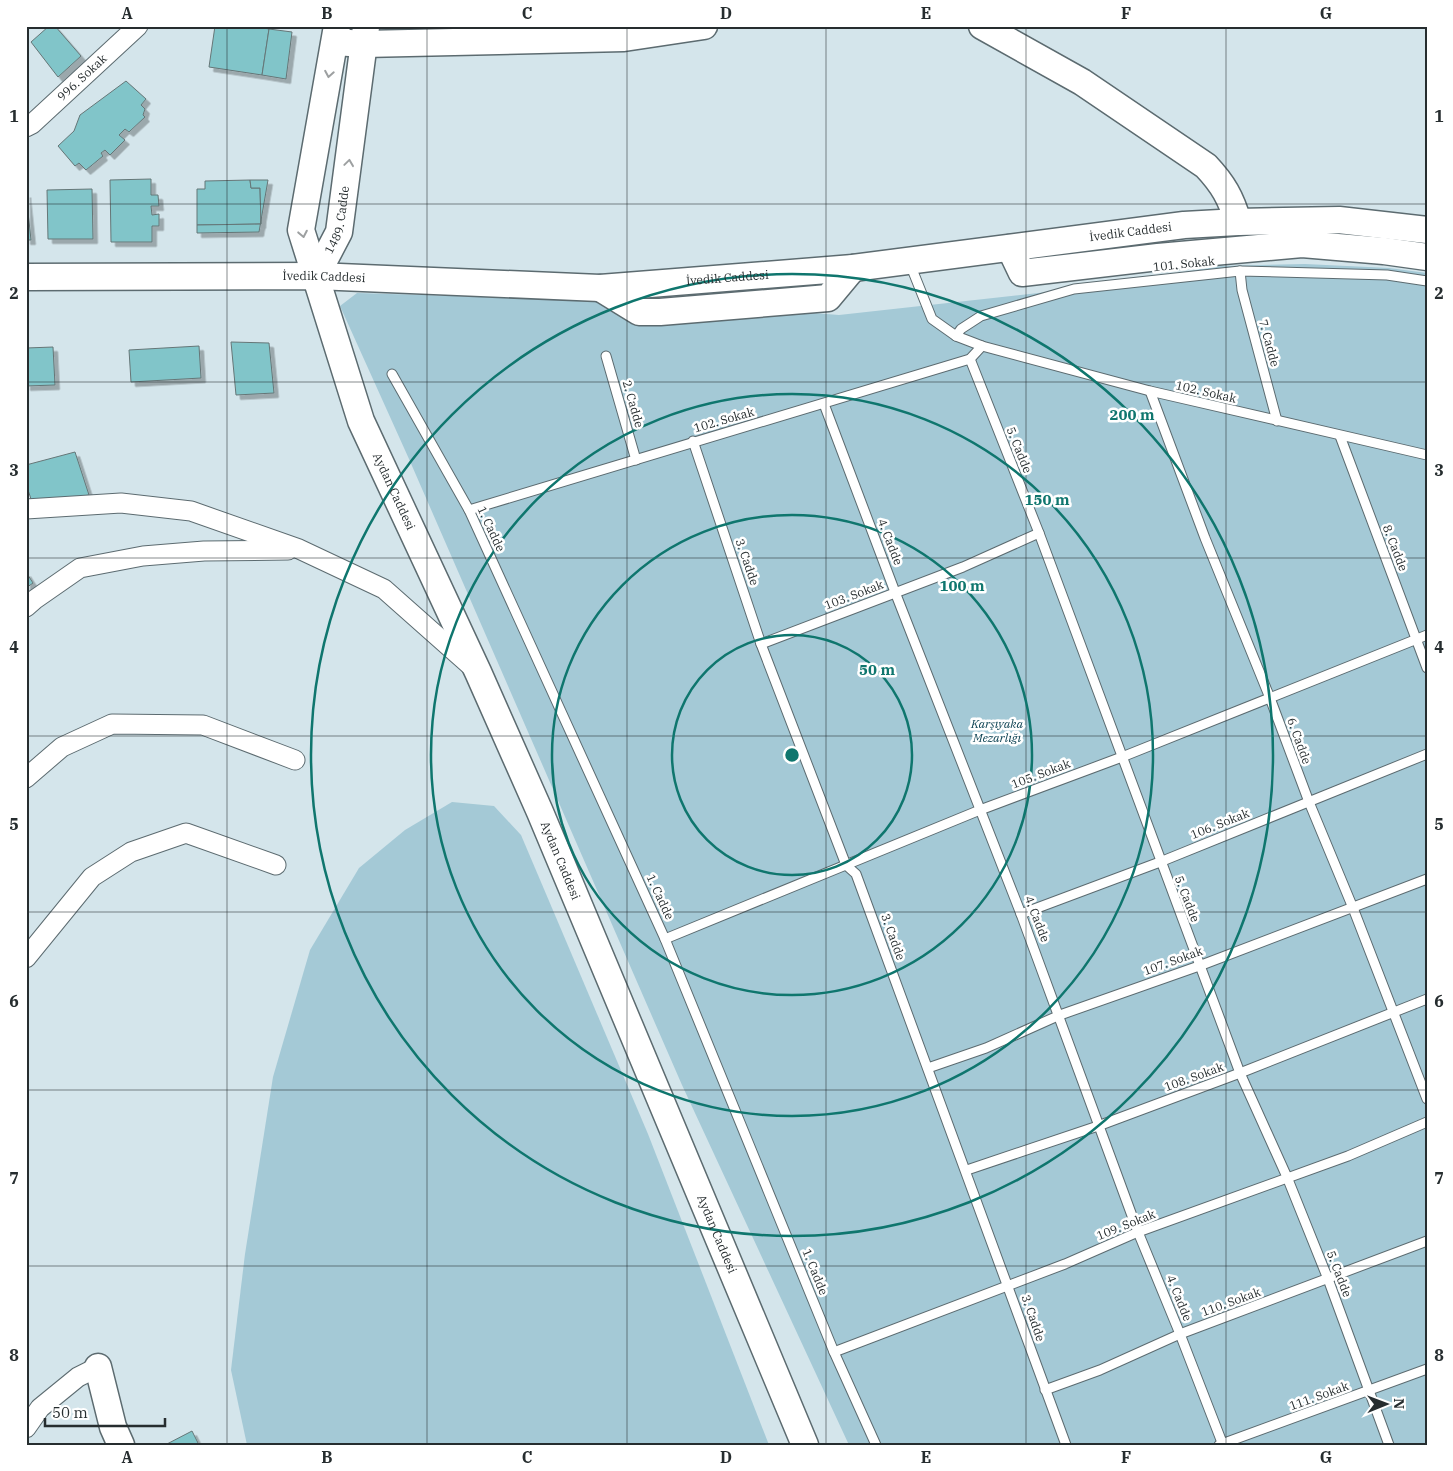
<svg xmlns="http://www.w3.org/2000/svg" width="1453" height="1471" viewBox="0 0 1453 1471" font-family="'IBM Plex Serif',serif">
<defs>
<filter id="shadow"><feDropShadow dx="4.5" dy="4.5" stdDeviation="0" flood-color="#0004"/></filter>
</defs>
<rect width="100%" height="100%" fill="#d4e5eb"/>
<g fill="#a4c9d6">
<path d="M1305 264 1389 268 1427 273V1445H849L682 1085 409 459 340 306 357 293 685 303 839 315 1074 289 1221 266Z"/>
<path d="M452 802 494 806 521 835 648 1134 769 1445H247L231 1370 245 1254 273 1077 310 950 359 868 405 830Z"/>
</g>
<g fill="#81c5c9" stroke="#657677" filter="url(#shadow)">
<path d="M49 26H55L81 56 58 77 31 42Z"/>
<path d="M215 26H253L269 29 262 75 209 67Z"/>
<path d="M269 29 292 32 286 79 262 75Z"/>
<path d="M126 81 146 99 141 105 145 109 143 115 145 117 129 132 125 129 119 135 125 140 110 155 105 150 101 153 103 156 86 170 79 163 75 166 58 146 74 131 80 115Z"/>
<path d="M151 179V195H158L159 206H151L152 215 159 214V226H152V242H111L110 180Z"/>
<path d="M250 180 251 188H260L261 224 197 225V189H205V181Z"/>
<path d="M250 180H268L259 232 197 233V225L261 224 260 188H251Z"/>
<path d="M92 189 93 239H48L47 190Z"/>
<path d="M26 193 31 240H26Z"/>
<path d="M231 342 269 343 274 393 236 395Z"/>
<path d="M199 346 201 378 131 382 129 350Z"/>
<path d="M53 347 55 385 26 386V348Z"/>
<path d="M75 452 89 495 33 505 26 484V465Z"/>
<path d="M26 572 33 583 26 588Z"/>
<path d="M192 1431 199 1445H165Z"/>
</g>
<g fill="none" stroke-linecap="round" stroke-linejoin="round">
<g stroke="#5c6b70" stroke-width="11">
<g id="lane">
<path d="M910 264 932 319 956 336 982 346 1150 391 1427 455"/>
<path d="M1240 271 1242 290 1277 421"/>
<path d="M956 336 961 329 981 316 1074 289 1240 271 1387 275 1427 281"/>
<path d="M606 356 636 460"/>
<path d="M970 359 1039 533 1240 1073 1287 1177 1328 1279 1389 1445"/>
<path d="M392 374 469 510 665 939 834 1352 876 1445"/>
<path d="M1150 391 1205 538 1270 698 1309 802 1353 908 1427 1099"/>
<path d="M824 404 895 592 1021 914 1138 1232 1180 1334 1223 1445"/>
<path d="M1340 436 1427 668"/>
<path d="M693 441 761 644 846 865 856 874 1066 1445"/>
<path d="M469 510 970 359 982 346"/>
<path d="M761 644 963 567 1039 533"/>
<path d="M1021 914 1160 862 1427 754"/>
<path d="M665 939 980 810 1122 757 1427 635"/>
<path d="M928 1068 986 1048 1060 1015 1199 966 1427 879"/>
<path d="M967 1170 1098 1126 1240 1073 1427 999"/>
<path d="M834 1352 1065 1264 1138 1232 1348 1156 1427 1122"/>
<path d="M1045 1390 1100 1370 1180 1334 1427 1241"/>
<path d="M1219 1445 1427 1369"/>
</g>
</g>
<g stroke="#5c6b70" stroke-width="21">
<g id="street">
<path id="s1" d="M26 127 32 124 138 26"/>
<path d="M26 509 121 503 191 511 299 549 384 589 472 667"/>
<path d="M26 607 34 600 80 568 143 556 204 551 288 550"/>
<path d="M26 778 62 747 112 724 203 725 295 760"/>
<path d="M26 958 92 877 131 852 186 833 276 865"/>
<path d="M26 1428 40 1408 78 1377 98 1367"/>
</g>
</g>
<g stroke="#5c6b70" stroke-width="29">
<g id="secondary">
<path id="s2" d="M337 26 301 230 361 421 478 672 540 812 805 1445"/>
<path d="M982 26 1082 82 1206 166C1223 184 1231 198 1238 222"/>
<path d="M335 42 364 44 624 38 704 26"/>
<path d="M1010 248 1022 273 1158 257 1302 244 1384 251 1427 257"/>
<path id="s3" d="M316 276 339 232 366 27"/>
<path id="s4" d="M26 277 316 276 600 288 853 268 1184 225 1238 222 1339 220 1427 230"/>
<path d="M600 288 639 312H660L828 298 853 268"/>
<path d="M98 1367 113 1427 121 1445"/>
</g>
</g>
<use href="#lane" stroke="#fff" stroke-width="9"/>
<use href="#street" stroke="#fff" stroke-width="19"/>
<use href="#secondary" stroke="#fff" stroke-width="26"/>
</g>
<defs><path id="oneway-chevron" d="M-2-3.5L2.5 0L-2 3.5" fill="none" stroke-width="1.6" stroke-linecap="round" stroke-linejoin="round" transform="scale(1.25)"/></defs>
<g stroke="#9da0a1">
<use href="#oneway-chevron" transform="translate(329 74) rotate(100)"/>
<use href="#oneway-chevron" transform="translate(349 163) rotate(-82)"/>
<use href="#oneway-chevron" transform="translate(303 234) rotate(79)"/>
</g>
<path fill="none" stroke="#262d2f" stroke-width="1" stroke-opacity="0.55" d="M227 26V1445M427 26V1445M627 26V1445M826 26V1445M1026 26V1445M1226 26V1445M26 204H1427M26 382H1427M26 558H1427M26 736H1427M26 912H1427M26 1090H1427M26 1266H1427"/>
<g fill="none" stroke="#0f766e" stroke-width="2.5">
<circle cx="792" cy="755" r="120"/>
<circle cx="792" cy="755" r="240"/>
<circle cx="792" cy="755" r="361"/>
<circle cx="792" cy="755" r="481"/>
</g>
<g text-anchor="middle" stroke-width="5" stroke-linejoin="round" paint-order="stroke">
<g font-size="12" fill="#262d2f" stroke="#fff">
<text dy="4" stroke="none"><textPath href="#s1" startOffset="75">996. Sokak</textPath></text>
<text dy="4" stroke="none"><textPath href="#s3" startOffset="61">1489. Cadde</textPath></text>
<text dy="4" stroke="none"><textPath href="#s4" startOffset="1108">İvedik Caddesi</textPath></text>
<text transform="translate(1184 264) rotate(-6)" y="4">101. Sokak</text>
<text dy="4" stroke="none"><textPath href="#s4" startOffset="298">İvedik Caddesi</textPath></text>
<text dy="4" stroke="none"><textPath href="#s4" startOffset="702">İvedik Caddesi</textPath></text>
<text transform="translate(1269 343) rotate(75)" y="4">7. Cadde</text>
<text transform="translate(1206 392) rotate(13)" y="4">102. Sokak</text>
<text transform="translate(633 404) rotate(74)" y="4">2. Cadde</text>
<text transform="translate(724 420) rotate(-16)" y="4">102. Sokak</text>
<text transform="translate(1019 450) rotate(68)" y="4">5. Cadde</text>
<text dy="4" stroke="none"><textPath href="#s2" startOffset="485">Aydan Caddesi</textPath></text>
<text transform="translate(491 529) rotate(65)" y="4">1. Cadde</text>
<text transform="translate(890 542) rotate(69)" y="4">4. Cadde</text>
<text transform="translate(1395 548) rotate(69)" y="4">8. Cadde</text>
<text transform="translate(747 562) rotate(71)" y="4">3. Cadde</text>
<text transform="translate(854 595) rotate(-21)" y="4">103. Sokak</text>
<text transform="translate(1299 741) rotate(70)" y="4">6. Cadde</text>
<text transform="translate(1041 774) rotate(-21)" y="4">105. Sokak</text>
<text transform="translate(1220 824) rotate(-22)" y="4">106. Sokak</text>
<text dy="4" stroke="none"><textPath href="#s2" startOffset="890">Aydan Caddesi</textPath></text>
<text transform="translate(660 897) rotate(65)" y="4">1. Cadde</text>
<text transform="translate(1187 899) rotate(69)" y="4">5. Cadde</text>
<text transform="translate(1037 919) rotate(69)" y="4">4. Cadde</text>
<text transform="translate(893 937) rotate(70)" y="4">3. Cadde</text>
<text transform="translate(1173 961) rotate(-20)" y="4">107. Sokak</text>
<text transform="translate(1194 1077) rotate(-20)" y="4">108. Sokak</text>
<text transform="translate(1126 1225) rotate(-22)" y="4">109. Sokak</text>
<text dy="4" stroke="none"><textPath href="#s2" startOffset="1295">Aydan Caddesi</textPath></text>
<text transform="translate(815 1272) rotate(68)" y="4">1. Cadde</text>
<text transform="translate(1339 1274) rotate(69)" y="4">5. Cadde</text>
<text transform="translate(1179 1298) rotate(68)" y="4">4. Cadde</text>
<text transform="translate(1231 1302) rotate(-20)" y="4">110. Sokak</text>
<text transform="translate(1033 1318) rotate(71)" y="4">3. Cadde</text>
<text transform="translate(1319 1396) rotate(-20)" y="4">111. Sokak</text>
</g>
<g font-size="12" font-style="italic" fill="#104555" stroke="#fff">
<text x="997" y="728">Karşıyaka<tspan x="997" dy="14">Mezarlığı</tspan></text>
</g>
</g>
<circle cx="792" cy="755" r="8" fill="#0f766e" stroke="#fff" stroke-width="2.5"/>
<g font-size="15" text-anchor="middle" font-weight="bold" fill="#0f766e" stroke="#fff" stroke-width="5" stroke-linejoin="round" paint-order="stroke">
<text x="1132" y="420">200 m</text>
<text x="1047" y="505">150 m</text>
<text x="962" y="591">100 m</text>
<text x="877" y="675">50 m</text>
</g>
<rect width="1453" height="1471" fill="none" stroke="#ffffff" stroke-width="55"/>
<g transform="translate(1386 1404) rotate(89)" stroke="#ffffff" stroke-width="4" paint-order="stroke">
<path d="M0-4L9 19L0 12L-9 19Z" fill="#262d2f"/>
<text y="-8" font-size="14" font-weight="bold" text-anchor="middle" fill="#262d2f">N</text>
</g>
<path d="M45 1418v8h120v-8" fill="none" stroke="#262d2f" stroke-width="2.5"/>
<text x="52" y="1418" font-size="15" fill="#262d2f" stroke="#ffffff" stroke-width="4" paint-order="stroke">50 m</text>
<rect x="28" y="28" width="1398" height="1416" fill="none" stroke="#262d2f" stroke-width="2"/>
<g font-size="16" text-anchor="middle" font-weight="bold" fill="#262d2f">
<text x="127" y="19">A</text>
<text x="327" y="19">B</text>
<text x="527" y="19">C</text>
<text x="726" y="19">D</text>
<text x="926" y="19">E</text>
<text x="1126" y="19">F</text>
<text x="1326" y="19">G</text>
<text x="14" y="122">1</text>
<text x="1439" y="122">1</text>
<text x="14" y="299">2</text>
<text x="1439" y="299">2</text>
<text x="14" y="476">3</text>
<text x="1439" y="476">3</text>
<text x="14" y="653">4</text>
<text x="1439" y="653">4</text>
<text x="14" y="830">5</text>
<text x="1439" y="830">5</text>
<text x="14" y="1007">6</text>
<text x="1439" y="1007">6</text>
<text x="14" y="1184">7</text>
<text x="1439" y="1184">7</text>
<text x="14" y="1361">8</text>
<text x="1439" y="1361">8</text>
<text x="127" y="1463">A</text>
<text x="327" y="1463">B</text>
<text x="527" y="1463">C</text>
<text x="726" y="1463">D</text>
<text x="926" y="1463">E</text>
<text x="1126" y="1463">F</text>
<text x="1326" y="1463">G</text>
</g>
</svg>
